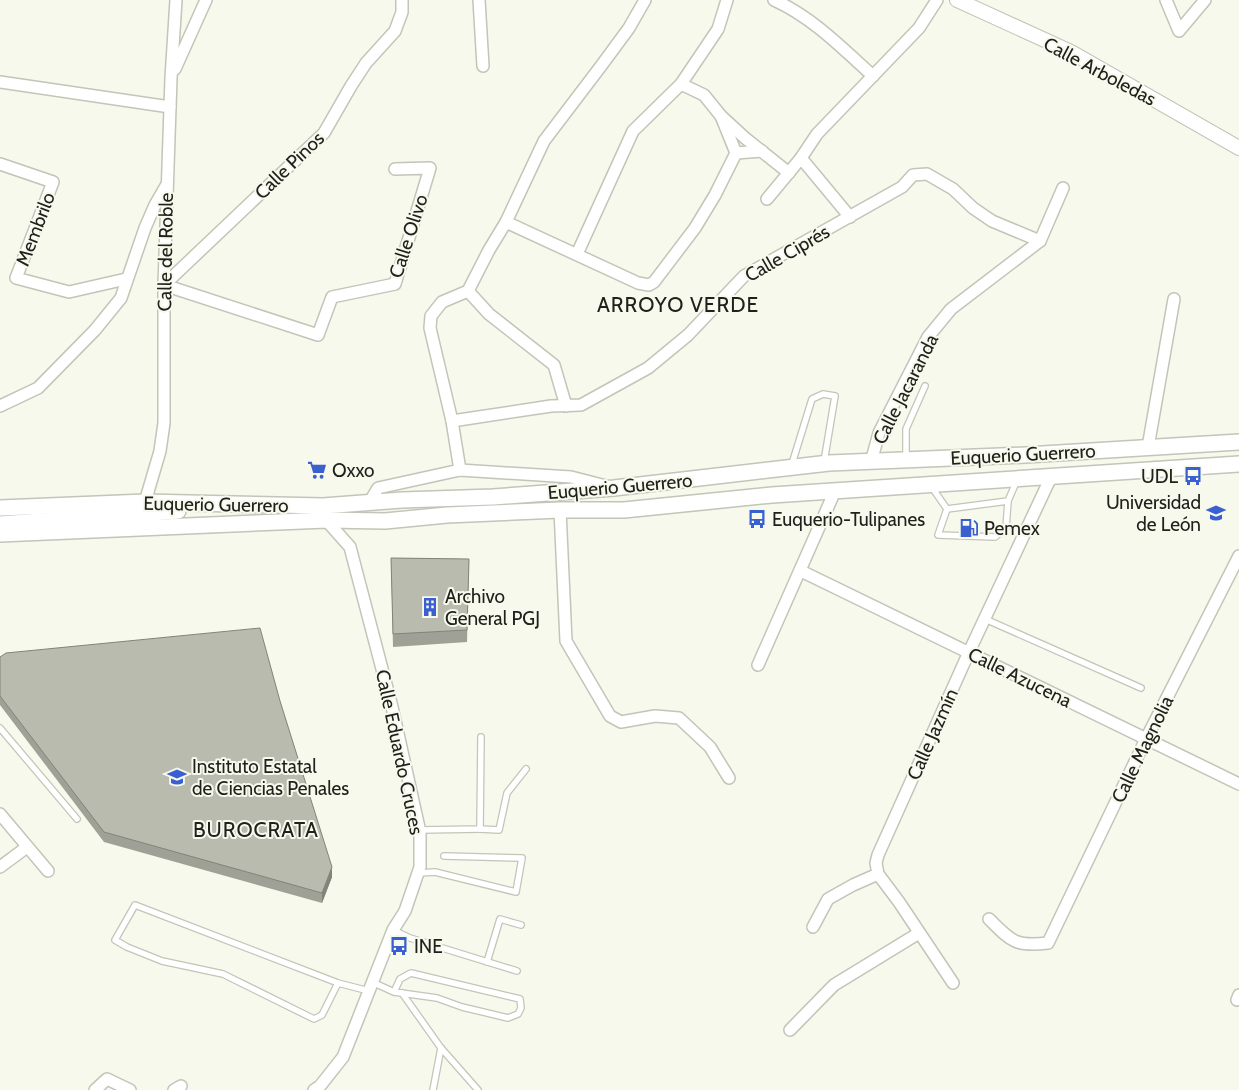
<svg xmlns="http://www.w3.org/2000/svg" width="1239" height="1090" viewBox="0 0 1239 1090" font-family="Cabin,sans-serif">
<rect width="100%" height="100%" fill="#f6f9eb"/>
<g fill="none" stroke-linecap="round" stroke-linejoin="round">
<g stroke="#c2c5b8" stroke-width="8">
<g id="service">
<path d="M906 458V429L925 386"/>
<path d="M791 467 812 399 823 394 835 396 824 462"/>
<path d="M931 486 947 509 1008 501 1017 480"/>
<path d="M947 509 938 535 995 537 1006 528 1008 501"/>
<path d="M985 619 1141 688"/>
<path d="M0 728 77 819"/>
<path d="M480 829 499 830 507 793 526 769"/>
<path d="M420 830 480 829 481 737"/>
<path d="M419 873 435 872 516 892 522 858 444 856"/>
<path d="M393 930 410 938 517 971"/>
<path d="M487 962 500 919 521 925"/>
<path d="M372 982 394 992 437 998 462 1007 508 1018 518 1014 521 1008 520 999 411 973 400 979 394 992"/>
<path d="M338 983 322 1015 314 1019 223 974 162 961 127 947 115 940 135 905 338 983 369 991"/>
<path d="M402 993 441 1048 478 1090"/>
<path d="M433 1090 441 1048"/>
</g>
</g>
<g stroke="#c2c5b8" stroke-width="14">
<g id="minor">
<path d="M479 0 483 66"/>
<path d="M774 0C812 17 842 48 873 76"/>
<path d="M1166 0 1179 31 1205 0"/>
<path d="M175 69 206 0"/>
<path d="M0 82 170 107"/>
<path d="M681 84 704 95 721 116 745 138 789 173"/>
<path d="M736 153 762 151"/>
<path d="M801 158 850 217"/>
<path d="M0 164 53 182 16 278 69 292 126 279"/>
<path d="M395 169 430 168 395 284 332 297 318 335 164 285 324 133 351 86 366 63 395 31 402 12V0"/>
<path d="M767 199 801 158 817 134 919 28 937 0"/>
<path d="M506 222 638 283 649 285 654 282 695 228 715 195 736 153 721 116"/>
<path d="M577 254 633 131 681 84 718 29 727 0"/>
<path d="M468 291 489 314 554 365 566 406"/>
<path d="M0 406 38 388 95 330 121 298 145 228 155 205 166 186"/>
<path d="M452 421 551 406 581 405 648 368 688 335 744 276 902 187 913 175 927 174 953 189 973 208 992 221 1040 241"/>
<path d="M1148 447 1174 299"/>
<path d="M871 462 879 433 928 337 951 309 1040 241 1063 188"/>
<path d="M460 470 452 421 430 328 431 316 442 302 468 291 489 250 506 222 544 141 601 66 629 28 645 0"/>
<path d="M145 502 160 451 164 423V285L171 78 176 0"/>
<path d="M369 503 378 488 460 470 571 477 606 486"/>
<path d="M560 510 566 641 610 716 621 722 655 716 679 718 710 747 729 778"/>
<path d="M801 571 1239 784"/>
<path d="M758 665 835 491"/>
<path d="M0 814 48 871"/>
<path d="M0 867 27 847"/>
<path d="M989 919C1011 941 1015 947 1048 943L1146 739 1239 556"/>
<path d="M813 927 828 899 853 885 878 874"/>
<path d="M953 983 899 902 878 874 876 863 878 855 969 652 1051 477"/>
<path d="M1237 1000 1239 995"/>
<path d="M790 1030 834 985 919 933"/>
<path d="M95 1090 107 1079 130 1090"/>
<path d="M174 1090 181 1086"/>
<path d="M314 1090 320 1086 343 1057 393 930 405 911 420 867V832L392 707 350 547 326 520"/>
</g>
</g>
<g stroke="#c2c5b8" stroke-width="16">
<path id="tertiary" d="M957 0 1071 52 1239 148"/>
</g>
<g stroke="#c2c5b8" stroke-width="18">
<g id="secondary">
<path d="M0 508 145 502 323 506 402 500 493 497 614 488 829 463 1026 455 1239 442"/>
<path d="M0 524 178 511"/>
<path d="M0 534 326 520 385 521 447 515 560 510H624L772 495 1239 464"/>
</g>
</g>
<use href="#service" stroke="#fff" stroke-width="5.5"/>
<use href="#minor" stroke="#fff" stroke-width="11"/>
<use href="#tertiary" stroke="#fff" stroke-width="14"/>
<use href="#secondary" stroke="#fff" stroke-width="15"/>
</g>
<g fill="#9fa196">
<path d="M391 558 469 559 467 642 393 647Z"/>
<path d="M0 657 280 701 332 877 322 903 104 842 0 705Z"/>
</g>
<path fill="#82837a" d="M332 867V877L322 903V893Z"/>
<g fill="#b9bbaf" stroke="#82837a">
<path d="M391 558 469 559 467 630 393 634Z"/>
<path d="M260 628 280 701 332 867 322 893 104 832 0 696V657L6 653Z"/>
</g>
<defs>
<g id="supermarket-bare" transform="scale(1.5)"><path d="M-6-5.5h2.5l.6 2H6L4.5 2H-2.5L-4.4-4H-6ZM-1.5 3.2a1.3 1.3 0 1 0 .1 0ZM3 3.2a1.3 1.3 0 1 0 .1 0Z" fill="#395fd0" stroke="#f6f9eb" stroke-width="2.5" paint-order="stroke"/></g>
<g id="bus-bare" transform="scale(1.5)"><path d="M-5-6H5V4H4V6H2V4H-2V6H-4V4H-5ZM-3.5-4V0h7V-4ZM-3.5 1.2v1.5H-2V1.2ZM2 1.2v1.5H3.5V1.2Z" fill="#395fd0" stroke="#f6f9eb" stroke-width="2.5" paint-order="stroke"/></g>
<g id="university-bare" transform="scale(1.5)"><path d="M0-5L7-2L0 1L-7-2ZM-4 1L0 2.5L4 1V4Q0 6-4 4Z" fill="#395fd0" stroke="#f6f9eb" stroke-width="2.5" paint-order="stroke"/></g>
<g id="fuel-bare" transform="scale(1.5)"><path d="M-5.5-6h7V0h2V4h1.3V-2.5L3-4.5l.8-.8L6-3V5H2.5V1h-1V6h-7ZM-4.2-4.7v3.2H.2V-4.7Z" fill="#395fd0" stroke="#f6f9eb" stroke-width="2.5" paint-order="stroke"/></g>
<g id="building-bare" transform="scale(1.5)"><path d="M-4-6H4V6H1V3H-1V6H-4ZM-2.5-4.3h1.7v1.8h-1.7ZM.8-4.3h1.7v1.8H.8ZM-2.5-1h1.7V.8h-1.7ZM.8-1h1.7V.8H.8Z" fill="#395fd0" stroke="#f6f9eb" stroke-width="2.5" paint-order="stroke"/></g>
</defs>
<g fill-rule="evenodd">
<use href="#supermarket-bare" x="317" y="470"/>
<use href="#bus-bare" x="1193" y="476"/>
<use href="#university-bare" x="1216" y="513"/>
<use href="#bus-bare" x="757" y="519"/>
<use href="#fuel-bare" x="969" y="528"/>
<use href="#building-bare" x="430" y="607"/>
<use href="#university-bare" x="177" y="777"/>
<use href="#bus-bare" x="399" y="946"/>
</g>
<g text-anchor="middle" stroke-width="4" stroke-linejoin="round" paint-order="stroke">
<g font-size="19" fill="#20211d" stroke="#f6f9eb">
<text transform="translate(1100 71) rotate(28)" y="7">Calle Arboledas</text>
<text transform="translate(289 165) rotate(-44)" y="7">Calle Pinos</text>
<text transform="translate(35 229) rotate(-69)" y="7">Membrilo</text>
<text transform="translate(408 236) rotate(-72)" y="7">Calle Olivo</text>
<text transform="translate(165 252) rotate(-89)" y="7">Calle del Roble</text>
<text transform="translate(787 253) rotate(-30)" y="7">Calle Ciprés</text>
<text transform="translate(905 389) rotate(-63)" y="7">Calle Jacaranda</text>
<text transform="translate(1023 454) rotate(-3)" y="7">Euquerio Guerrero</text>
<text transform="translate(620 486) rotate(-5)" y="7">Euquerio Guerrero</text>
<text transform="translate(216 504) rotate(1)" y="7">Euquerio Guerrero</text>
<text transform="translate(1020 677) rotate(26)" y="7">Calle Azucena</text>
<text transform="translate(932 734) rotate(-66)" y="7">Calle Jazmín</text>
<text transform="translate(1142 749) rotate(-64)" y="7">Calle Magnolia</text>
<text transform="translate(400 752) rotate(78)" y="7">Calle Eduardo Cruces</text>
</g>
<g font-size="19" fill="#20211d" stroke="#f6f9eb" text-anchor="start">
<text x="332" y="477">Oxxo</text>
<text x="1178" y="483" text-anchor="end">UDL</text>
<text x="1201" y="509" text-anchor="end">Universidad<tspan x="1201" dy="22">de León</tspan></text>
<text x="772" y="526">Euquerio-Tulipanes</text>
<text x="984" y="535">Pemex</text>
<text x="445" y="603">Archivo<tspan x="445" dy="22">General PGJ</tspan></text>
<text x="192" y="773">Instituto Estatal<tspan x="192" dy="22">de Ciencias Penales</tspan></text>
<text x="414" y="953">INE</text>
</g>
<g font-size="21" letter-spacing="1" fill="#20211d" stroke="#f6f9eb">
<text x="678" y="312">ARROYO VERDE</text>
<text x="256" y="837">BUROCRATA</text>
</g>
</g>
</svg>
